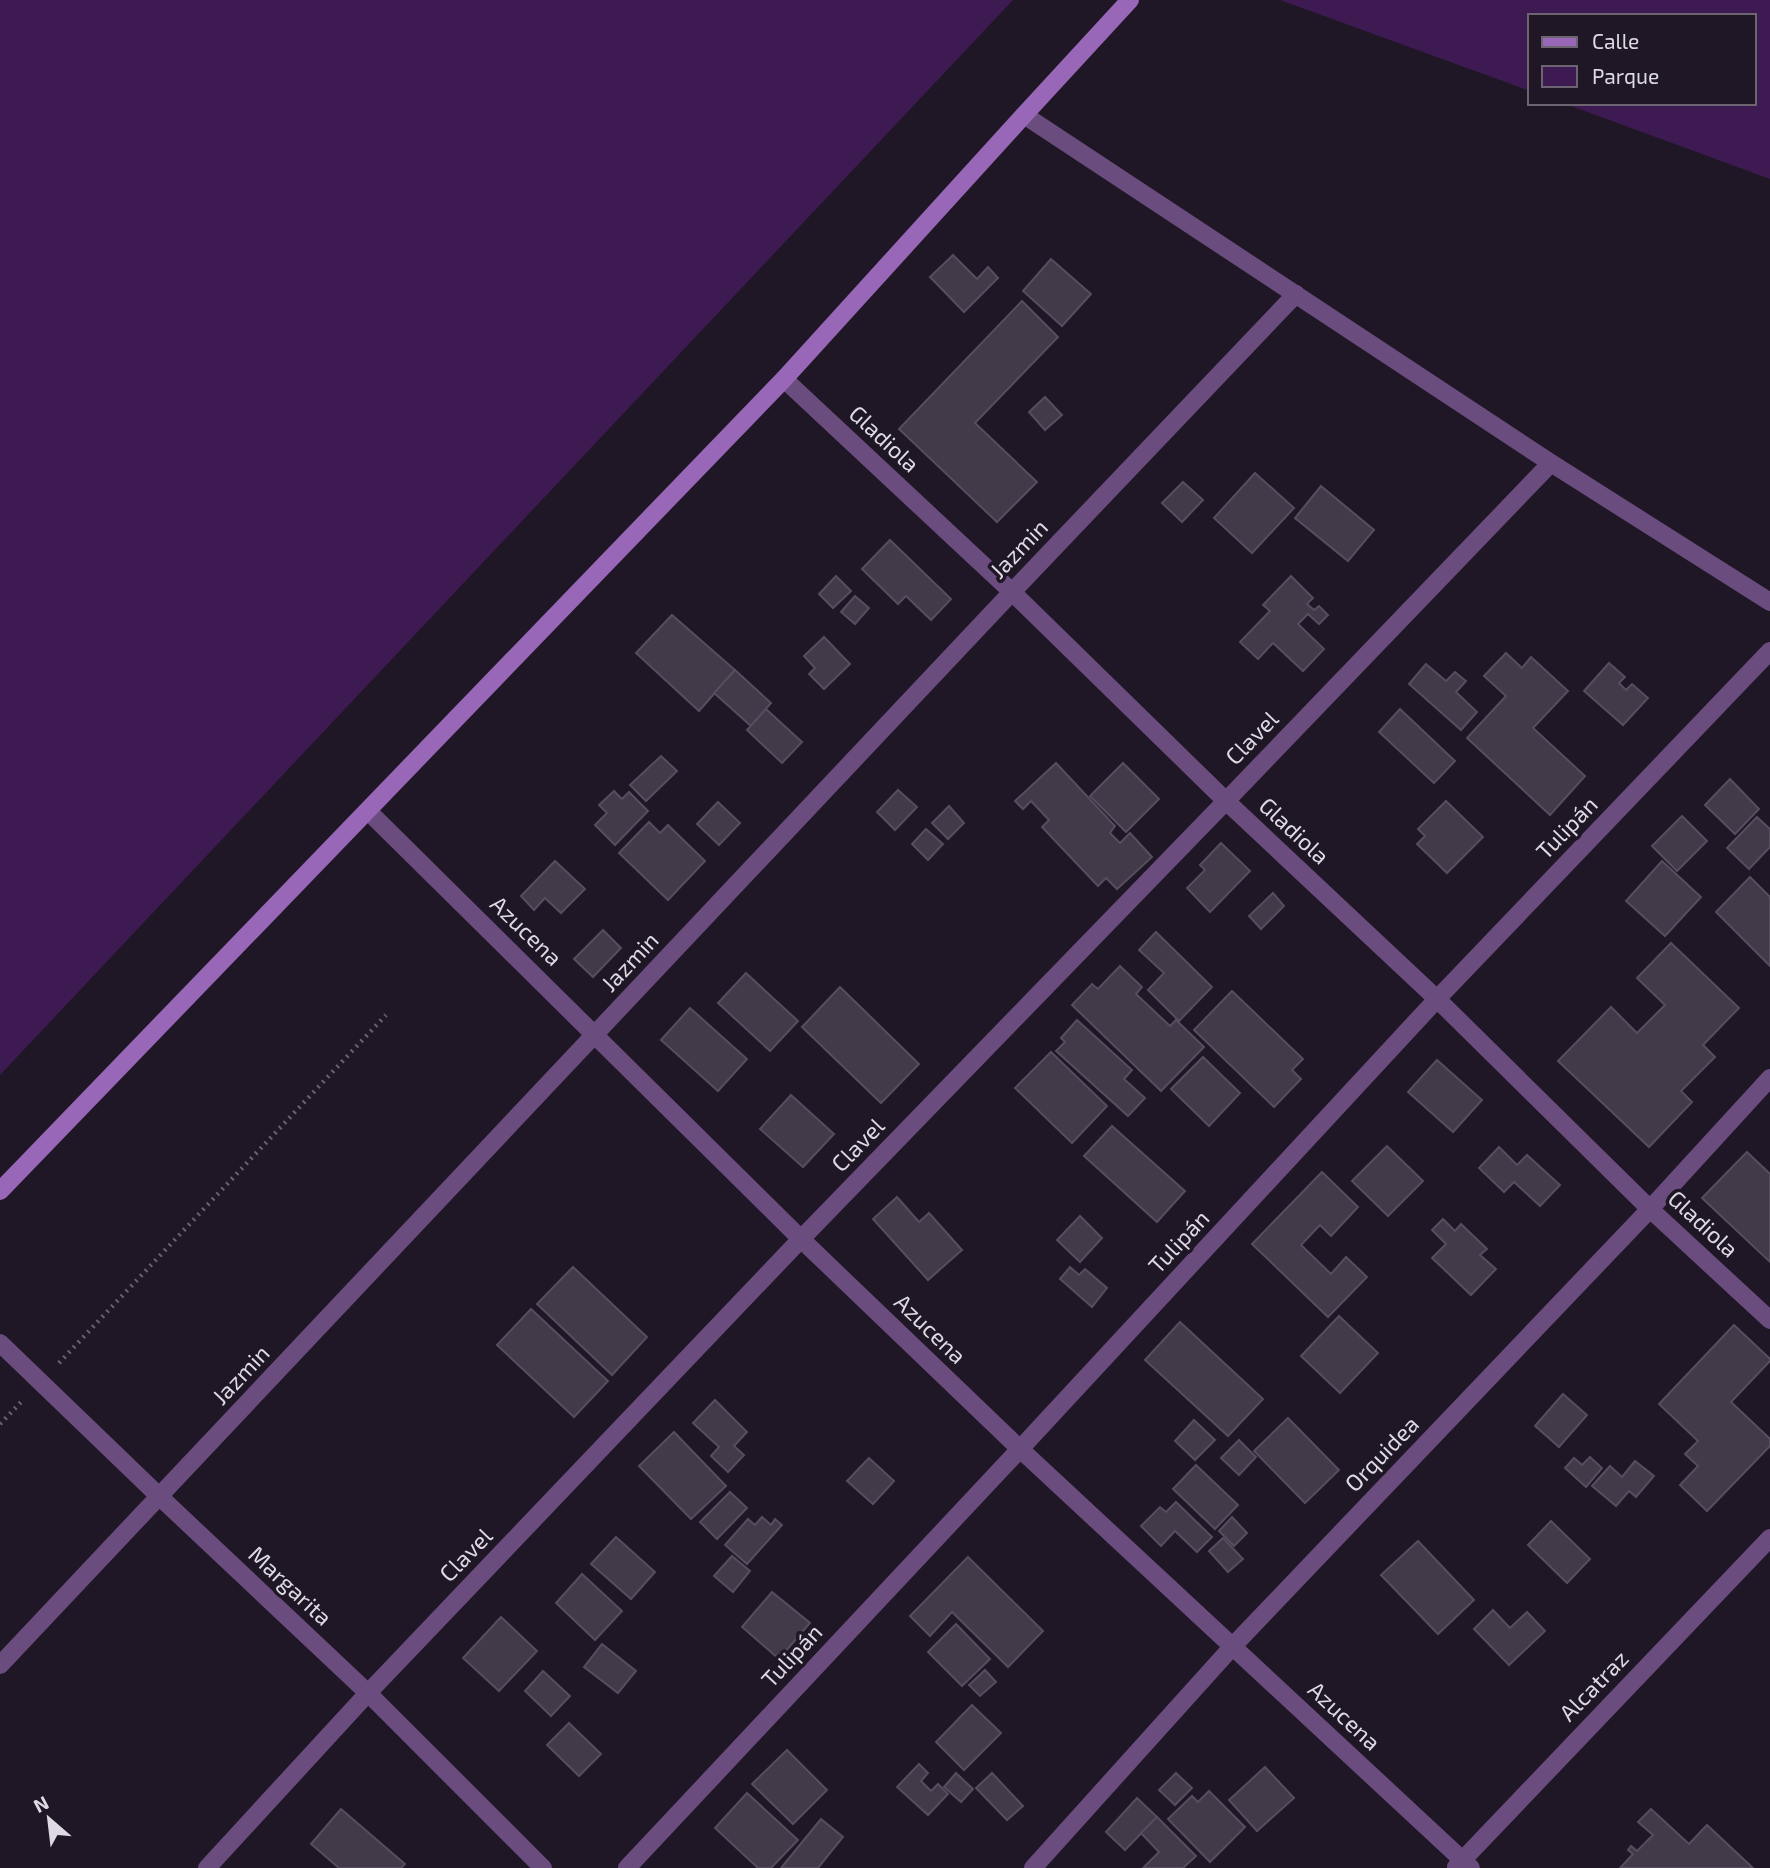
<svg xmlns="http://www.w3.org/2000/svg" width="1770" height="1868" viewBox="0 0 1770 1868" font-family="'Exo 2',sans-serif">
<rect width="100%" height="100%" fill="#1f1725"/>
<g fill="#3e1a52">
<path d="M0 0H1013L0 1075Z"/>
<path d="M1280 0H1770V179L1563 103H1754V16H1530V91Z"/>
</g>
<g fill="#423949" stroke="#574d5e" stroke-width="2">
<path d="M953 255 977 279 988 267 998 278 964 312 930 277Z"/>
<path d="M1051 259 1091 294 1062 326 1023 291Z"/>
<path d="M1022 301 1058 337 975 423 1037 482 997 522 899 429Z"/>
<path d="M1045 397 1062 415 1045 430 1029 412Z"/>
<path d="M1255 473 1294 508 1252 553 1214 518Z"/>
<path d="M1183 482 1203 500 1182 522 1162 503Z"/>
<path d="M1321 486 1374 530 1348 561 1295 518Z"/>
<path d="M890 540 951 599 931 620 906 596 898 604 862 569Z"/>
<path d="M836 576 851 591 833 608 819 594Z"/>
<path d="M1291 576 1313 598 1307 604 1314 610 1319 606 1328 615 1319 624 1308 614 1298 624 1324 649 1303 671 1273 643 1258 659 1240 642 1270 611 1263 605Z"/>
<path d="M855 596 869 608 855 624 841 612Z"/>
<path d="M672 615 735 670 699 711 636 653Z"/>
<path d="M824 637 850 664 824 689 809 674 815 668 804 656Z"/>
<path d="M1506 653 1522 668 1531 657 1568 691 1533 728 1585 776 1550 815 1467 738 1506 696 1484 676Z"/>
<path d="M1609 663 1625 677 1619 683 1626 690 1632 684 1648 698 1623 725 1584 691Z"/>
<path d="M1426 664 1446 681 1455 672 1466 681 1456 692 1477 712 1461 730 1409 684Z"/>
<path d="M735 670 771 703 751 726 714 693Z"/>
<path d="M766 709 802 742 782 763 747 730Z"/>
<path d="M1400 709 1455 761 1434 783 1379 732Z"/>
<path d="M661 756 677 771 646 801 630 785Z"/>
<path d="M1056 763 1115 826 1110 833 1120 843 1130 833 1152 857 1117 889 1106 878 1098 886 1042 827 1049 820 1031 801 1023 809 1015 801Z"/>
<path d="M1123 763 1159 799 1126 832 1090 796Z"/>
<path d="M1730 779 1759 809 1735 834 1705 805Z"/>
<path d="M898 790 917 807 895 830 877 812Z"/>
<path d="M614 791 622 799 629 792 648 811 615 845 595 825 607 813 599 805Z"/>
<path d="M1446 801 1483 837 1447 873 1417 844 1425 836 1418 829Z"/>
<path d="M718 802 740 823 719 845 697 824Z"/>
<path d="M949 806 964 823 948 839 932 823Z"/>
<path d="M1682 816 1707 841 1677 871 1652 846Z"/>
<path d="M1757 817 1770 829V847L1749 869 1727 848Z"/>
<path d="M649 822 660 833 668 825 705 861 668 900 619 853Z"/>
<path d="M926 829 943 844 928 860 912 844Z"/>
<path d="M1221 843 1250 871 1210 912 1187 888 1205 870 1200 865Z"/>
<path d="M555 861 585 889 561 913 545 898 534 910 521 896Z"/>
<path d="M1662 861 1701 897 1665 936 1626 901Z"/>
<path d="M1750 877 1770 897V966L1716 912Z"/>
<path d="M1273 893 1284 906 1261 929 1249 916Z"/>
<path d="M603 930 621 948 593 977 574 959Z"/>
<path d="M1156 932 1212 987 1179 1021 1148 990 1164 973 1139 950Z"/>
<path d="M1671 943 1739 1008 1703 1045 1715 1057 1681 1091 1692 1102 1649 1147 1558 1061 1611 1007 1637 1033 1665 1005 1637 978Z"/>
<path d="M1120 966 1142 987 1136 994 1170 1026 1176 1020 1204 1047 1161 1091 1072 1005 1092 984 1098 989Z"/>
<path d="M746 973 798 1021 770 1051 718 1003Z"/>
<path d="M840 987 919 1064 881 1103 802 1027Z"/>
<path d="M1232 991 1303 1059 1292 1070 1301 1079 1274 1107 1194 1030Z"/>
<path d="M690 1008 747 1059 718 1091 661 1040Z"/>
<path d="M1077 1020 1132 1070 1124 1079 1145 1098 1128 1116 1056 1051 1065 1042 1061 1038Z"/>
<path d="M1051 1052 1107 1106 1072 1143 1015 1088Z"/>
<path d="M1203 1057 1240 1093 1209 1126 1171 1089Z"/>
<path d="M1437 1060 1482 1100 1453 1132 1408 1092Z"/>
<path d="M791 1095 834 1134 803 1167 760 1129Z"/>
<path d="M1112 1126 1185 1191 1157 1222 1084 1156Z"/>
<path d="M1387 1146 1423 1181 1388 1216 1352 1181Z"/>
<path d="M1499 1147 1517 1165 1527 1155 1560 1185 1540 1206 1514 1182 1504 1192 1479 1168Z"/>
<path d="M1747 1152 1770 1174V1262L1702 1198Z"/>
<path d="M1322 1172 1358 1207 1331 1236 1320 1225 1301 1245 1331 1274 1346 1257 1367 1277 1328 1317 1252 1244Z"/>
<path d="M897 1197 919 1222 929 1213 962 1250 928 1280 873 1219Z"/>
<path d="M1080 1216 1102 1238 1080 1262 1057 1240Z"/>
<path d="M1443 1219 1455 1231 1461 1224 1487 1249 1480 1255 1496 1269 1471 1295 1432 1258 1446 1244 1432 1230Z"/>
<path d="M573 1267 647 1337 612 1375 537 1304Z"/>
<path d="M1070 1267 1079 1275 1085 1269 1107 1288 1092 1307 1060 1279Z"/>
<path d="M531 1309 608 1381 574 1417 497 1345Z"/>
<path d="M1339 1316 1378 1353 1340 1393 1301 1356Z"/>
<path d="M1180 1322 1263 1399 1228 1436 1145 1360Z"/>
<path d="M1734 1325 1770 1359V1361L1731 1402 1770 1439V1446L1707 1511 1680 1485 1698 1466 1685 1454 1698 1441 1659 1404Z"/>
<path d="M1563 1394 1587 1415 1559 1447 1535 1426Z"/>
<path d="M715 1400 747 1432 734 1446 744 1455 728 1472 711 1456 719 1447 693 1423Z"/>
<path d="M1288 1418 1339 1470 1305 1503 1254 1451Z"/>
<path d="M1194 1420 1215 1440 1195 1460 1175 1441Z"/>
<path d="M674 1432 726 1486 691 1519 639 1466Z"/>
<path d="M1239 1440 1256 1457 1239 1475 1221 1458Z"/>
<path d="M1590 1457 1602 1468 1586 1487 1565 1468 1574 1458 1582 1465Z"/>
<path d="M869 1458 894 1481 873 1504 847 1481Z"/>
<path d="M1635 1461 1654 1476 1636 1497 1629 1491 1616 1506 1592 1486 1610 1466 1622 1477Z"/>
<path d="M1196 1465 1238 1505 1215 1529 1173 1489Z"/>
<path d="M730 1492 747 1508 717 1539 700 1522Z"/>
<path d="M1176 1502 1212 1537 1197 1552 1175 1531 1161 1546 1141 1526 1160 1507 1166 1512Z"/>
<path d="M762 1517 771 1525 775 1519 782 1525 747 1564 725 1545 748 1519 755 1525Z"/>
<path d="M1232 1517 1247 1533 1234 1546 1219 1531Z"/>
<path d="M1551 1521 1590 1559 1567 1583 1528 1545Z"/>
<path d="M616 1537 655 1572 631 1599 591 1564Z"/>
<path d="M1223 1538 1243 1559 1228 1572 1209 1551Z"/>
<path d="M1418 1541 1474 1600 1438 1634 1381 1575Z"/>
<path d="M732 1556 750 1571 733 1592 714 1576Z"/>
<path d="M968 1557 1043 1631 1008 1667 952 1612 930 1636 910 1616Z"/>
<path d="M582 1574 622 1611 595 1640 556 1603Z"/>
<path d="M772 1592 810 1623 779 1659 742 1627Z"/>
<path d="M1493 1610 1510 1628 1527 1612 1545 1631 1509 1665 1474 1629Z"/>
<path d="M501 1617 537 1651 499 1691 463 1658Z"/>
<path d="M956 1624 990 1659 962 1686 928 1652Z"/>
<path d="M602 1644 636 1671 618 1693 584 1667Z"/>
<path d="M985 1670 996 1682 980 1696 969 1685Z"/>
<path d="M543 1671 570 1696 551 1716 525 1691Z"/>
<path d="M972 1705 1001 1733 964 1770 936 1742Z"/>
<path d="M569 1723 601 1754 579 1776 547 1745Z"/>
<path d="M787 1750 827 1790 793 1824 752 1784Z"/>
<path d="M919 1764 928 1773 921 1781 931 1791 938 1784 948 1794 928 1815 897 1787Z"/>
<path d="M1265 1767 1294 1798 1257 1831 1229 1800Z"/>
<path d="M956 1773 973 1789 961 1802 944 1787Z"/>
<path d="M992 1773 1023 1806 1007 1820 976 1788Z"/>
<path d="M1176 1773 1192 1788 1175 1805 1159 1790Z"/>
<path d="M1209 1791 1245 1827 1210 1862 1168 1819 1192 1796 1198 1802Z"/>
<path d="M747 1793 798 1840 771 1868H758L715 1828Z"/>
<path d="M1137 1798 1157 1817 1125 1850 1106 1832Z"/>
<path d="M341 1809 405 1864 401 1868H339L311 1844Z"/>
<path d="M1651 1809 1689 1844 1707 1825 1753 1868H1620L1633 1854 1628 1850 1631 1846 1637 1851 1653 1835 1638 1822Z"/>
<path d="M1157 1817 1196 1856 1183 1868H1143L1159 1852 1141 1833Z"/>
<path d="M821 1819 843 1837 818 1868H781Z"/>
</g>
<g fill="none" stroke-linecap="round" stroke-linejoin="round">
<g stroke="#69626e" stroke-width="4.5" stroke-dasharray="2 5" stroke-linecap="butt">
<path d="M59 1363 386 1015"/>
<path d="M0 1424 24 1399"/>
</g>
<g stroke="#6a4c7e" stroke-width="18">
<path d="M1024 115 1551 463 1770 602"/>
<path d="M784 379 1012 592 1226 801 1437 999 1650 1209 1770 1320"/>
<path d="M368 811 801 1239 1020 1449 1471 1868"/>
<path d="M0 1343 160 1497 368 1693 543 1868"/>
<path d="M0 1665 1012 592 1296 294"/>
<path d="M1456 1867 1770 1538"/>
<path d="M207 1868 368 1693 801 1239 1226 801 1551 463"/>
<path d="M627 1868 1020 1449 1437 999 1770 651"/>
<path d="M1033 1868 1233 1646 1650 1209 1770 1078"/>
</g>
<path stroke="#9867b7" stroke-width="18" d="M0 1191 784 379 1024 115 1130 0"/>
</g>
<g text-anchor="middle" stroke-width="7" stroke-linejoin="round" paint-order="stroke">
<g font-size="23" fill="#dfd9e3" stroke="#1f1725">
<text transform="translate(884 439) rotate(43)" y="8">Gladiola</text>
<text transform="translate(1019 549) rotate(-46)" y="8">Jazmin</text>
<text transform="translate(1252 738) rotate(-46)" y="8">Clavel</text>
<text transform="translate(1567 828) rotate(-46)" y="8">Tulipán</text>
<text transform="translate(1294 831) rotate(43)" y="8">Gladiola</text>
<text transform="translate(526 931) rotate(44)" y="8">Azucena</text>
<text transform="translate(630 962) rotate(-47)" y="8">Jazmin</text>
<text transform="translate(858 1145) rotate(-46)" y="8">Clavel</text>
<text transform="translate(1703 1224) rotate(43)" y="8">Gladiola</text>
<text transform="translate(1179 1242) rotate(-47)" y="8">Tulipán</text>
<text transform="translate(930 1329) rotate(44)" y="8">Azucena</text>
<text transform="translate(241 1375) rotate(-47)" y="8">Jazmin</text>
<text transform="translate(1382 1454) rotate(-46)" y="8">Orquidea</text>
<text transform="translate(466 1555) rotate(-46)" y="8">Clavel</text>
<text transform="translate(290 1586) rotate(43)" y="8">Margarita</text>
<text transform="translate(792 1656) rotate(-47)" y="8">Tulipán</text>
<text transform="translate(1594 1686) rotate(-46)" y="8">Alcatraz</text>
<text transform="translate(1344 1716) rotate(43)" y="8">Azucena</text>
</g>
</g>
<rect x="1528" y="14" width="228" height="91" fill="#1f1725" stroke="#6c6571" stroke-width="2"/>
<rect x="1542" y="37" width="35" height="10" fill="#9867b7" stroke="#6c6571" stroke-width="2"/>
<text x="1592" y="49" font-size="21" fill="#dfd9e3">Calle</text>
<rect x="1542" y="66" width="35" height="21" fill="#3e1a52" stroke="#6c6571" stroke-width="2"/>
<text x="1592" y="84" font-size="21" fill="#dfd9e3">Parque</text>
<g transform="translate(49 1819) rotate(332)" stroke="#1f1725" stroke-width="5" paint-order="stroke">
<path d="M0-5L12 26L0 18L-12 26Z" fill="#dfd9e3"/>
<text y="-10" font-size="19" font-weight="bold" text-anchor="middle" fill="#dfd9e3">N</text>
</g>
</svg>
